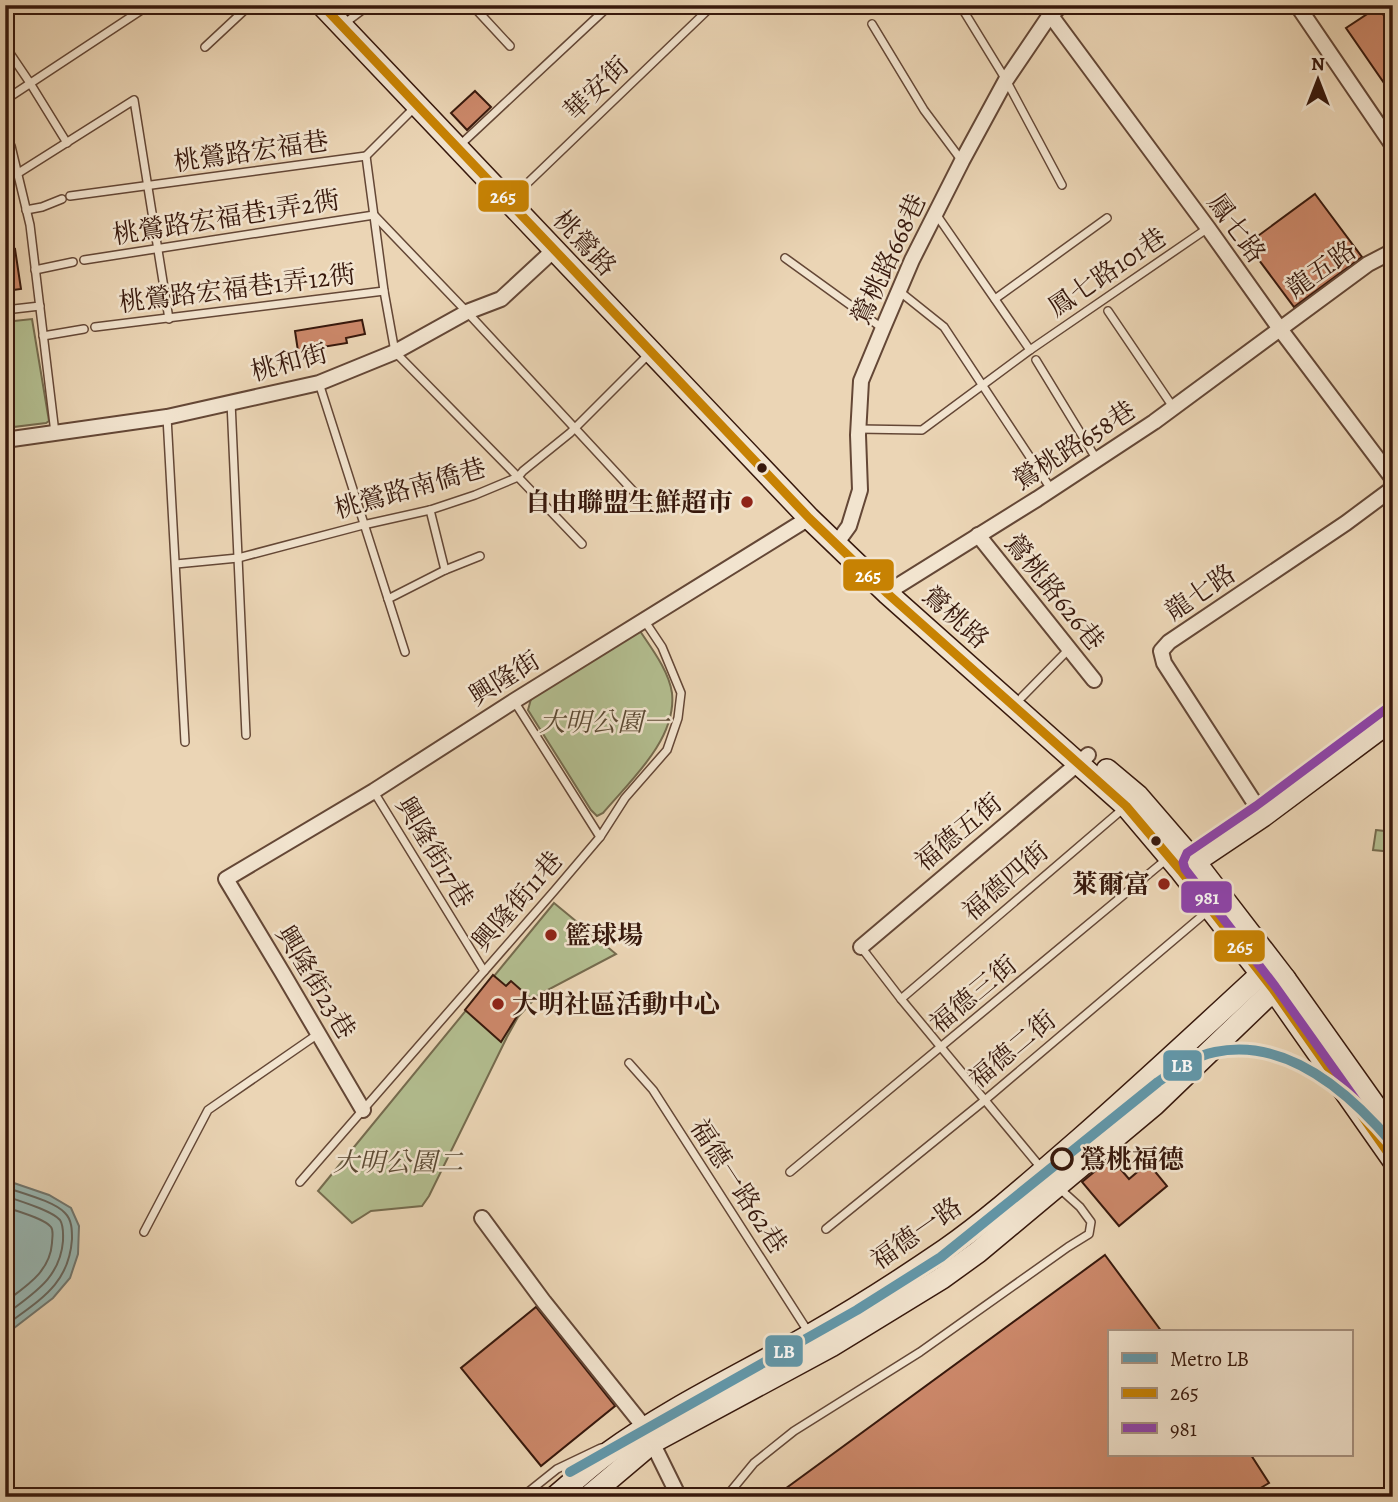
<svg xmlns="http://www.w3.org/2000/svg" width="1398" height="1502" viewBox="0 0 1398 1502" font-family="Alegreya,'Noto Serif TC',serif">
<rect width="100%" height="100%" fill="#ebd5b5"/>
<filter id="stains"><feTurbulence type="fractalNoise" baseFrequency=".00286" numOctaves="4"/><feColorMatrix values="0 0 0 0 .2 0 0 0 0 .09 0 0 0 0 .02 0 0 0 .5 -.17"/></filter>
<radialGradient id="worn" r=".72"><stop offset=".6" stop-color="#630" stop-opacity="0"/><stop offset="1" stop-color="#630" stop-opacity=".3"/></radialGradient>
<g fill="#b3be90" stroke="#756b4e" stroke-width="2">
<path d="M32 319 49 421 46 423 5 428V322Z"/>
<path d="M640 631C652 649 669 671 672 693 677 739 630 781 603 813L597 816 591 810 528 710 531 699Z"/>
<path d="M1376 830 1393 832V852L1373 850Z"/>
<path d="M554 903 616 954 538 995 518 1017 507 1037 429 1196 422 1206 371 1211 352 1223 318 1191Z"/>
</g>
<path fill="#99b8b4" stroke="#727871" stroke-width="2" d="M5 1180 49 1195 71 1208 79 1226 78 1254 70 1278 53 1298 5 1335Z"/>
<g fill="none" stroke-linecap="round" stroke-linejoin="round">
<g stroke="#686860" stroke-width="2">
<path d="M5 1187C21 1193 54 1201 65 1213 72 1220 72 1230 72 1239 69 1285 39 1300 5 1326"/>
<path d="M5 1196C19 1201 51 1210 60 1220 64 1226 63 1234 63 1241 60 1279 32 1294 5 1315"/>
<path d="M5 1207C16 1211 44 1218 51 1227 54 1231 52 1238 52 1243 50 1272 26 1286 5 1302"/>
</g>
</g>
<g fill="#cc886a" stroke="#37180c" stroke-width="2">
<path d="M1378 7 1393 29V96L1346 28Z"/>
<path d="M475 91 491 107 467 130 451 113Z"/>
<path d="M1315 194 1362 257 1294 307 1247 244Z"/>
<path d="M15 249 21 289 5 291V251Z"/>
<path d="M362 320 365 334 346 338 347 343 298 351 295 331Z"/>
<path d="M493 975 506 986 511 981 529 997 501 1042 465 1010Z"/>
<path d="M1111 1158 1129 1179 1148 1163 1167 1186 1119 1226 1082 1182Z"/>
<path d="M1105 1255 1162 1332H1109V1455H1251L1269 1483 1245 1497H774Z"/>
<path d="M536 1307 615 1406 541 1466 461 1368Z"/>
</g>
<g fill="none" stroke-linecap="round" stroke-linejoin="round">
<g stroke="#644736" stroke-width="10">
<g id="lane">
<path d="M472 5 510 46"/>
<path d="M960 5 1006 80 1062 185"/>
<path d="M345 23 369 5"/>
<path d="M872 24 924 110 962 161"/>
<path d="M5 46 30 83 67 143"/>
<path d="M205 47 250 5"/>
<path d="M5 100 149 5"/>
<path d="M460 145 610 5"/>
<path d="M11 146 30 225 55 433"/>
<path d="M366 156 384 291 395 352 518 477 582 544"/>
<path d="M5 174 20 172 134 100 169 319"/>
<path d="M70 196 366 156 416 106"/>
<path d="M511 199 713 5"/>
<path d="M26 210 42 207 62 199"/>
<path d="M936 214 1030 350"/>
<path d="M785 258 882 328"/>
<path d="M84 260 374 215 467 312 647 506"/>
<path d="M35 270 73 262"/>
<path d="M899 291 944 327 1051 489"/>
<path d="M995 299 1107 218"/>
<path d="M5 310 40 306"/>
<path d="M1108 311 1173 407"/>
<path d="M95 327 384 291"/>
<path d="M43 336 84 329"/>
<path d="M1036 360 1097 460"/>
<path d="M319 383 405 652"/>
<path d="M231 402 246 735"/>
<path d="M167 417 185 742"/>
<path d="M858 429 922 430 1030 350 1208 228"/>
<path d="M430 510 445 570"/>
<path d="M176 564 238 558 363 525 430 510 475 495 518 477 523 471 570 433 650 353"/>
<path d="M388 599 445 570 480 556"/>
<path d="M1022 697 1069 649"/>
<path d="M514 701 600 837"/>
<path d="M374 792 484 971"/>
<path d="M861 947 901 999 1042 1169"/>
<path d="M901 999 1124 808"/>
<path d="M629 1063 653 1090 809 1333"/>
<path d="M790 1172 1168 858"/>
<path d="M300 1182 555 890 600 837 625 798 667 750 678 718 681 693 662 647 644 620"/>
<path d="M826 1229 985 1100 1209 910"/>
<path d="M144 1232 208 1110 318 1034"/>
<path d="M522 1497 557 1469 601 1448"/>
<path d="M726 1497 754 1463 794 1431 920 1352 1068 1247 1089 1234 1091 1222 1080 1207 1059 1188"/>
</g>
</g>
<g stroke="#644736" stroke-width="18">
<g id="street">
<path d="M1043 5 1208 228 1280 329 1393 479"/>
<path d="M1297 5 1393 146"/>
<path d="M5 440 167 417 319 383 395 352 467 312 501 299 554 250"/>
<path d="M978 535 1094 680"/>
<path d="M836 544 849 526 860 490 858 435 861 381 883 328 912 260 962 161 1006 80 1050 15 1062 5"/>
<path d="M888 594 896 587 1037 499 1154 422 1368 264 1393 251"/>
<path d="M1263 816 1164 663 1161 651 1169 642 1346 523 1393 488"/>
<path d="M861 947 1088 755"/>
<path d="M363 1110 282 972 226 879 374 791 514 701 809 518"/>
<path d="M482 1218 544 1302 645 1428 679 1497"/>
</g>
</g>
<g stroke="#37180c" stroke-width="24">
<g id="secondary">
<path d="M322 5 809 518 888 594 1126 806 1181 871 1273 989 1393 1160"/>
<path d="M1107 770 1138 796 1195 862 1285 979 1393 1131"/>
<path d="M1184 869 1263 816 1393 719"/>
<path d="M555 1497C573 1482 590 1466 608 1453 671 1407 743 1374 810 1335 856 1309 901 1280 945 1250 992 1217 1036 1177 1080 1139 1145 1082 1208 1023 1272 964"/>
<path d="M588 1497 653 1442 831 1346 942 1278 978 1252 1154 1105 1285 979"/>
</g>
</g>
<use href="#lane" stroke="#f2e4cf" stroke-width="7"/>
<use href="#street" stroke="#f2e4cf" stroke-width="14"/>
<use href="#secondary" stroke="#f2e4cf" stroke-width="21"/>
<g stroke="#f2e4cf" stroke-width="14">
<path id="bus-1" d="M322 5 809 518 888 594 1126 806 1181 871 1273 989 1393 1160"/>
</g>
<g stroke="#f2e4cf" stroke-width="14">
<path id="bus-2" d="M1383 1138 1275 986 1185 869 1183 862 1187 853 1256 806 1386 709"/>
</g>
<use href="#bus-1" stroke="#c78203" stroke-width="9"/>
<use href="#bus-2" stroke="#8e44ad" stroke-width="9"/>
<g stroke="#f2e4cf" stroke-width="16">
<path id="metro-1" d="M570 1472 857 1310 941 1257 1158 1082C1175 1070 1194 1056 1215 1052 1287 1037 1350 1093 1393 1144"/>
</g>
<use href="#metro-1" stroke="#6297a9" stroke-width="10"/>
</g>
<g fill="#37180c" stroke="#f2e4cf" stroke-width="2.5">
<circle cx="762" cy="468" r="6"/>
<circle cx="1156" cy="841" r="6"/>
</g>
<g fill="#8f2418" stroke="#f2e4cf" stroke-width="2.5">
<circle cx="747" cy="502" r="7"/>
<circle cx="1164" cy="884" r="7"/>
<circle cx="551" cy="935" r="7"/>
<circle cx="498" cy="1004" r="7"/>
</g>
<circle fill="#f2e4cf" stroke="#37180c" stroke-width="3.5" cx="1062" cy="1159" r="10"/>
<g text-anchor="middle" stroke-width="5" stroke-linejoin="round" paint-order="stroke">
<g font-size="26" fill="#37180c" stroke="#f2e4cf">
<text transform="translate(596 88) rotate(-44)" y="9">華安街</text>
<text transform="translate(251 151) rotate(-8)" y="9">桃鶯路宏福巷</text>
<text transform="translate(226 217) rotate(-9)" y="9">桃鶯路宏福巷1弄2衖</text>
<text transform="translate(1237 228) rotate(54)" y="9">鳳七路</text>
<text transform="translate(585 243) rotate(47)" y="9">桃鶯路</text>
<text transform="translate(888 259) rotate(-65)" y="9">鶯桃路668巷</text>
<text transform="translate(1321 269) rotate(-35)" y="9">龍五路</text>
<text transform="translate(1107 272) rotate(-34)" y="9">鳳七路101巷</text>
<text transform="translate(237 288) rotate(-7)" y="9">桃鶯路宏福巷1弄12衖</text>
<text transform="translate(289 362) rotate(-15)" y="9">桃和街</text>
<text transform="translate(1074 445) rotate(-33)" y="9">鶯桃路658巷</text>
<text transform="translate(410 488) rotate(-16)" y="9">桃鶯路南僑巷</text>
<text transform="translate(1055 592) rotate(51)" y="9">鶯桃路626巷</text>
<text transform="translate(1200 592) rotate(-34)" y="9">龍七路</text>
<text transform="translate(956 617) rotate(42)" y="9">鶯桃路</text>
<text transform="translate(504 678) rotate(-32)" y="9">興隆街</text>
<text transform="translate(958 832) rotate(-40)" y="9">福德五街</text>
<text transform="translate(435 852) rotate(59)" y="9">興隆街17巷</text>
<text transform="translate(1005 881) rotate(-41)" y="9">福德四街</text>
<text transform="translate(517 901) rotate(-49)" y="9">興隆街11巷</text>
<text transform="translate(316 982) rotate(59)" y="9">興隆街23巷</text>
<text transform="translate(973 994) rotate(-40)" y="9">福德三街</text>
<text transform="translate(1012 1049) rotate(-40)" y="9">福德二街</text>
<text transform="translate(739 1186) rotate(57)" y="9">福德一路62巷</text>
<text transform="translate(916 1233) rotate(-35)" y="9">福德一路</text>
</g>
<g font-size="26" font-weight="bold" fill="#37180c" stroke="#f2e4cf" text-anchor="end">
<text x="733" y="511">自由聯盟生鮮超市</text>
<text x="1150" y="893">萊爾富</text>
<text x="565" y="944" text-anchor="start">籃球場</text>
<text x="512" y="1013" text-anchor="start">大明社區活動中心</text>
</g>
<g font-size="26" font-style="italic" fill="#5c4a34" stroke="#f2e4cf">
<text x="604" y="731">大明公園一</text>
<text x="398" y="1171">大明公園二</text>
</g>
<g font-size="26" font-weight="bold" fill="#37180c" stroke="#f2e4cf" text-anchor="start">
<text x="1080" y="1168">鶯桃福德</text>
</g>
</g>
<g stroke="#f2e4cf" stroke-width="2.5">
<rect x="477" y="179" width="53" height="34" rx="7" fill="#c78203"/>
<rect x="842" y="558" width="53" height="34" rx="7" fill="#c78203"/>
<rect x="1180" y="880" width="53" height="34" rx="7" fill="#8e44ad"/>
<rect x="1213" y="929" width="53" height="34" rx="7" fill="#c78203"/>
<rect x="1162" y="1049" width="41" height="33" rx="7" fill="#6297a9"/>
<rect x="764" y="1334" width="40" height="34" rx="7" fill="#6297a9"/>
</g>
<g font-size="19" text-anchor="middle" font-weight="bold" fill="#fff">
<text x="503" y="203">265</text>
<text x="868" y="582">265</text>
<text x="1207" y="904">981</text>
<text x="1240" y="953">265</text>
<text x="1182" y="1072">LB</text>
<text x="784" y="1358">LB</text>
</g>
<rect width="1398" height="1502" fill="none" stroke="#ebd5b5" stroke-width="28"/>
<rect x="7" y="7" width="1384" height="1488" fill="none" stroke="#37180c" stroke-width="3.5"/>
<rect x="14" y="14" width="1370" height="1474" fill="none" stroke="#37180c" stroke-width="2"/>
<rect x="1108" y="1330" width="245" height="126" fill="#f2e4cf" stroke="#a79281" stroke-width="2"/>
<rect x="1122" y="1353" width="35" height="10" fill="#6297a9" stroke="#a79281" stroke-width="2"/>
<text x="1170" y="1366" font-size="21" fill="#37180c">Metro LB</text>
<rect x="1122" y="1388" width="35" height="10" fill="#c78203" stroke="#a79281" stroke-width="2"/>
<text x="1170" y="1400" font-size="21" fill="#37180c">265</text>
<rect x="1122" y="1423" width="35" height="10" fill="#8e44ad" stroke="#a79281" stroke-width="2"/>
<text x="1170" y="1436" font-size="21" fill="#37180c">981</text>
<g transform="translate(1318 80)" stroke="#f2e4cf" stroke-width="5" paint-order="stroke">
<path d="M0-5L12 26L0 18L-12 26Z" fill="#37180c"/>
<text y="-10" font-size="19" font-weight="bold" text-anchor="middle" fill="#37180c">N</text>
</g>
<rect width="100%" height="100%" filter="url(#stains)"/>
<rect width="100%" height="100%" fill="url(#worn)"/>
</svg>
